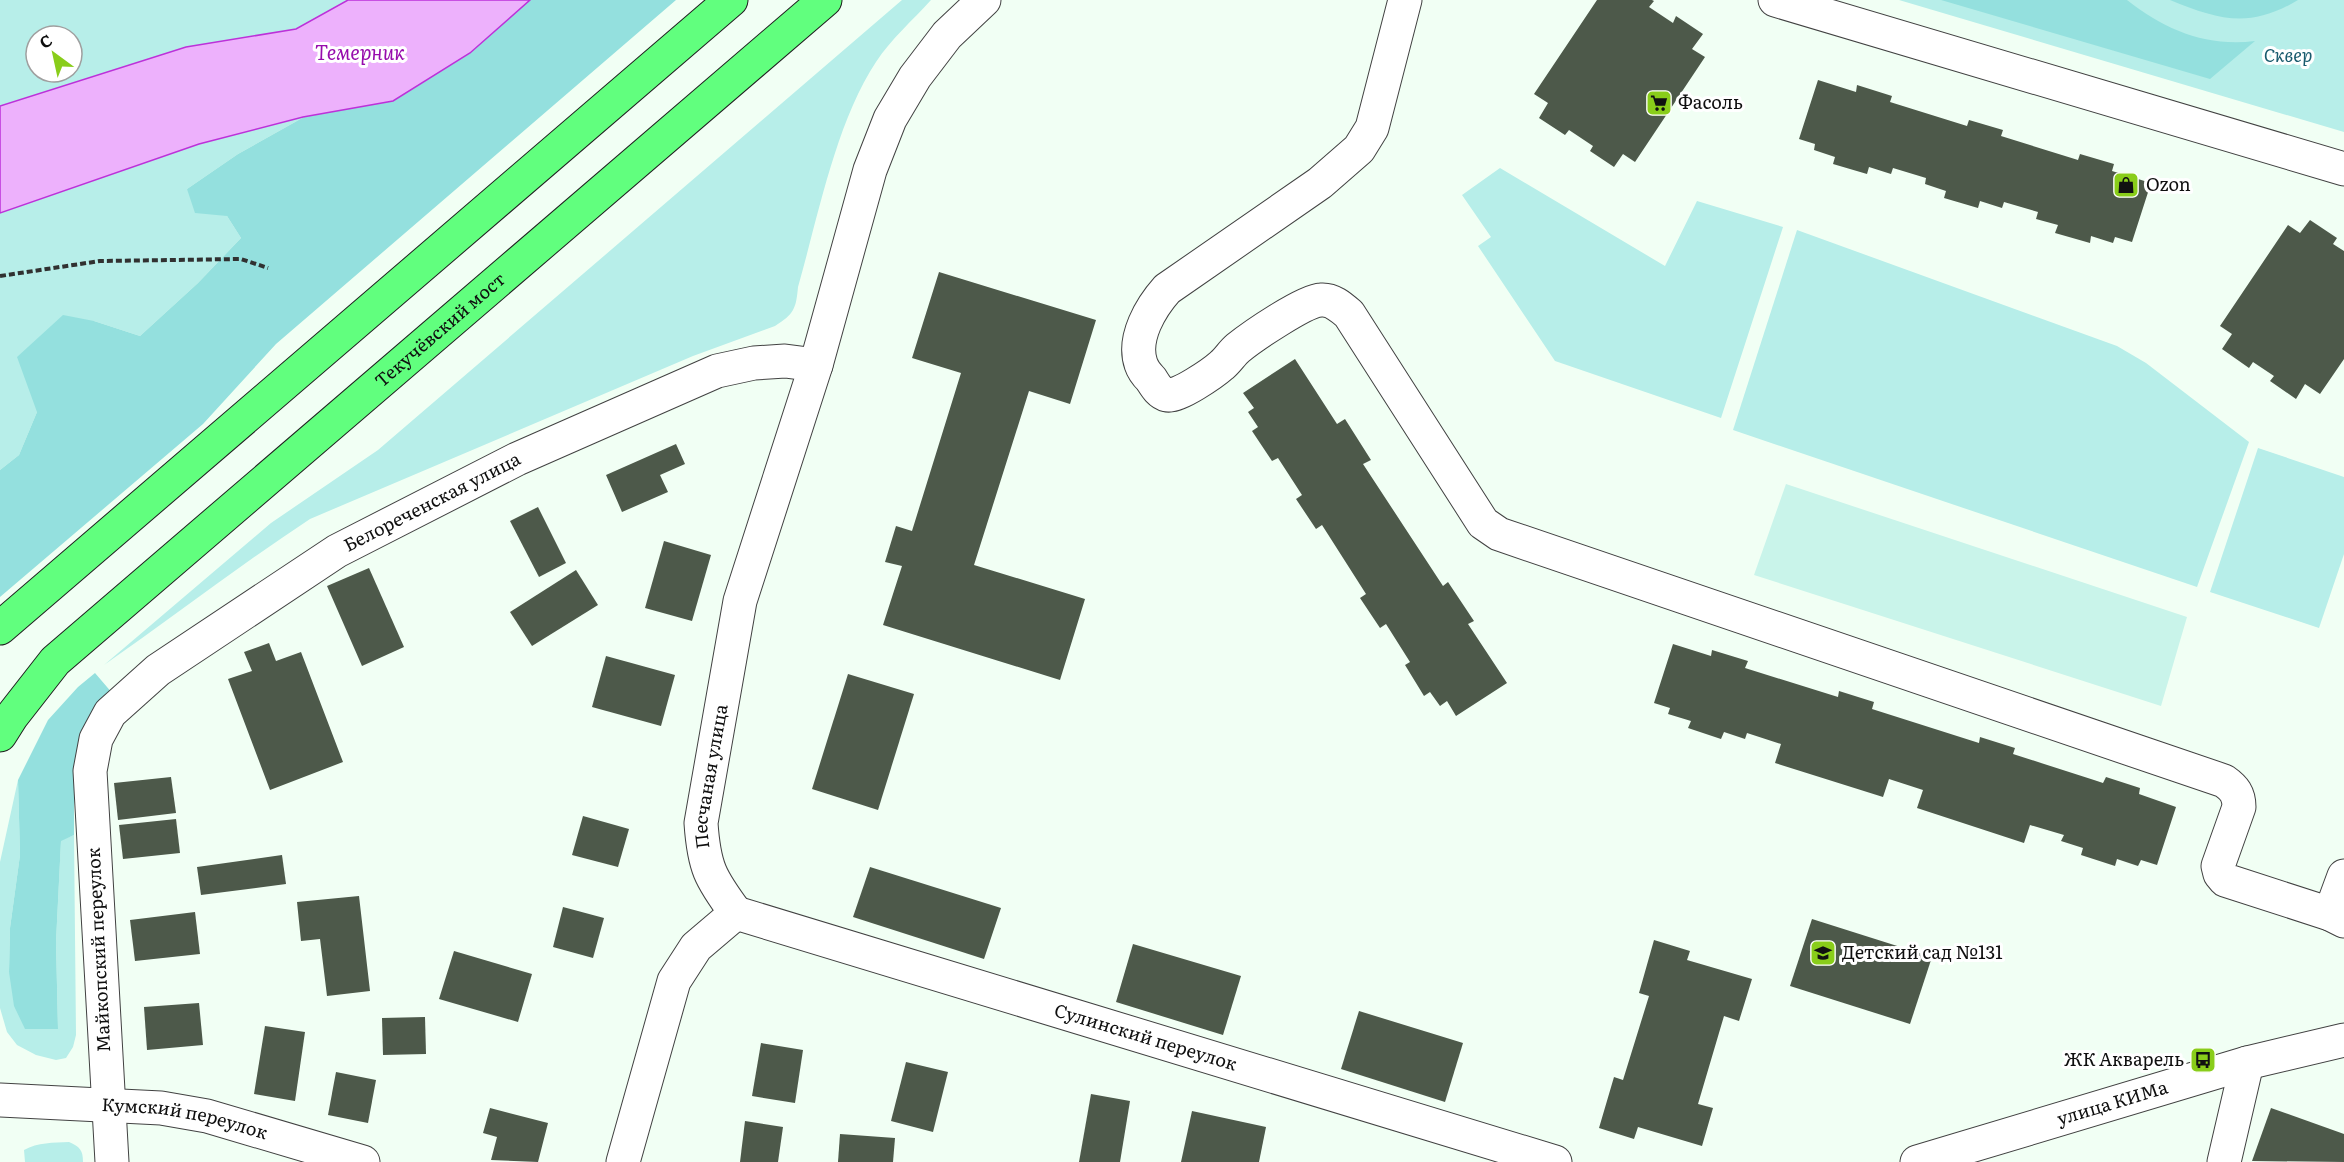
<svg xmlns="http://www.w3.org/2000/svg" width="2344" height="1162" viewBox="0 0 2344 1162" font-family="Literata,serif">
<rect width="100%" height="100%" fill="#f1fff4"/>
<g fill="#b7eee9" fill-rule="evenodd">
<path d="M0 0H348L296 29 186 47 0 106ZM36 36H72V72H36Z"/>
<path d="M902 0H931C913 20 891 39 876 62 836 122 818 217 798 287 796 309 794 314 775 326L693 356 310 519C240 565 173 617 104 665L271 523 378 450Z"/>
<path d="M1899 0H2344V132Z"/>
<path d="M304 117 238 154 187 189 227 216 241 238 198 283 140 336 94 321 37 412 19 455 0 470V213L199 144Z"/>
<path d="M1500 168 1665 266 1697 201 1783 227 1721 418 1555 361 1478 246 1491 237 1462 195Z"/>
<path d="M1797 230 2117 346 2146 363 2249 442 2197 587 1733 430Z"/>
<path d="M2258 448 2344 477V554L2319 628 2210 592Z"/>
<path d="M18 780 20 855 10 928 9 972 58 1029 56 942 61 840 74 835 76 1035 73 1047 66 1058 56 1060 36 1055 17 1045 7 1032 0 1008V862Z"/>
<path d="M69 1142C80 1147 83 1150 83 1162H25L24 1150C38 1142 53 1143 69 1142Z"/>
</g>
<g fill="#94e0de">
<path d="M530 0H676L276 344 203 424 0 597V470L19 455 37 412 17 357 63 315 94 321 140 336 198 283 241 238 227 216 195 213 187 189 238 154 304 117 393 101 470 53Z"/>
<path d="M1941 0H2127C2165 30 2206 47 2255 41L2210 79Z"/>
<path d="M2170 0H2298C2250 29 2219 20 2170 0Z"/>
<path d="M95 673 113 694 84 728 74 805V835L61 841 56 942 58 1029H25L14 1006 9 972 10 928 20 855 18 780 48 720 78 687Z"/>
</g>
<path fill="#c9f4ea" d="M1786 484 2187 617 2161 706 1754 575Z"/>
<path fill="#edb1fc" stroke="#bc31d9" stroke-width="1.5" d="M348 0H530L470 53 393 101 303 117 199 144 0 213V106L186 47 296 29Z"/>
<g fill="#4d594a">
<path d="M1597 0H1652L1654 1 1649 7 1673 23 1676 16 1703 34 1692 49 1705 57 1635 162 1623 154 1614 167 1590 151 1593 146 1569 130 1565 135 1539 118 1548 103 1534 94Z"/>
<path d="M1818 80 1856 92 1857 85 1892 96 1890 102 1967 126 1969 120 2003 130 2001 136 2078 160 2080 154 2114 164 2112 171 2151 183 2132 242 2115 237 2113 243 2091 236 2090 243 2055 233 2058 225 2036 219 2038 212 2004 202 2002 208 1980 201 1978 208 1944 198 1946 191 1925 184 1926 178 1893 168 1891 174 1869 167 1867 174 1833 164 1835 157 1814 150 1815 144 1799 139Z"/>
<path d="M2310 220 2337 238 2333 244 2344 251V359L2320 394 2305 384 2296 399 2270 381 2274 376 2253 362 2249 368 2222 349 2232 334 2220 326 2288 225 2300 233Z"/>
<path d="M939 272 1096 320 1070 404 1029 391 974 565 1085 599 1060 680 883 625 902 566 885 562 896 526 912 531 961 373 912 358Z"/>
<path d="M1295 359 1337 424 1345 419 1371 460 1363 464 1443 586 1448 582 1474 621 1468 624 1507 683 1456 716 1447 701 1440 706 1430 692 1424 696 1405 665 1410 662 1386 624 1380 628 1360 598 1366 594 1322 525 1316 529 1296 499 1302 495 1278 458 1272 461 1252 431 1258 427 1248 412 1254 408 1243 393Z"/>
<path d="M676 444 685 464 660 475 668 492 622 512 606 475Z"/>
<path d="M538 507 566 563 539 577 510 521Z"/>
<path d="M664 541 711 555 692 621 645 608Z"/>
<path d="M369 568 404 647 362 666 327 586Z"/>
<path d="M576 570 598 605 532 646 510 612Z"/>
<path d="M269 643 276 661 301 652 343 762 270 790 228 679 252 671 244 652Z"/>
<path d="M1673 644 1711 656 1712 650 1748 661 1745 668 1838 697 1839 691 1874 702 1872 709 1979 743 1980 737 2015 748 2013 754 2094 780 2103 783 2106 777 2140 788 2139 794 2176 807 2157 865 2141 860 2138 866 2117 859 2115 866 2081 855 2083 848 2061 841 2064 835 2030 825 2024 843 1917 808 1923 790 1889 779 1883 797 1775 763 1781 744 1747 733 1745 739 1724 732 1721 739 1688 728 1691 721 1668 714 1670 708 1654 703Z"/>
<path d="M606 656 675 675 661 726 592 707Z"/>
<path d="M848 674 914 694 878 810 812 789Z"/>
<path d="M171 777 176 813 118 820 114 783Z"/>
<path d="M583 816 629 829 618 867 572 855Z"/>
<path d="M176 819 180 853 123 859 119 825Z"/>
<path d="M282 855 286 884 201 895 197 867Z"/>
<path d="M870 867 1001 908 984 959 853 917Z"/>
<path d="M359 896 370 991 327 996 320 939 301 941 297 902Z"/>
<path d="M563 907 604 918 593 958 553 947Z"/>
<path d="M195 912 200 954 135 961 130 920Z"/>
<path d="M1812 919 1932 957 1910 1024 1790 986Z"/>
<path d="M1654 940 1690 951 1687 960 1752 979 1739 1021 1724 1016 1698 1104 1713 1108 1702 1146 1638 1127 1634 1139 1599 1128 1614 1077 1623 1080 1649 996 1639 993Z"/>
<path d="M1133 944 1241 976 1223 1035 1116 1002Z"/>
<path d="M454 951 532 974 518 1022 439 999Z"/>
<path d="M199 1003 203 1045 147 1050 144 1007Z"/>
<path d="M1359 1011 1463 1043 1445 1102 1341 1069Z"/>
<path d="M425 1017 426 1054 383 1055 382 1018Z"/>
<path d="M265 1026 305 1032 295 1101 254 1094Z"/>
<path d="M761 1043 803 1050 795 1103 752 1096Z"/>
<path d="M906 1062 948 1072 933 1132 891 1121Z"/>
<path d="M336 1072 376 1080 368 1123 328 1115Z"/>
<path d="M1091 1094 1130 1101 1120 1162H1079Z"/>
<path d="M490 1108 548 1123 538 1162 491 1160 497 1137 483 1133Z"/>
<path d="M2271 1108 2344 1134V1162L2252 1161Z"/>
<path d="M1192 1111 1266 1127 1259 1162H1181Z"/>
<path d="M745 1121 783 1127 778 1162H740Z"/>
<path d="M840 1134 895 1138 893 1162H838Z"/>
</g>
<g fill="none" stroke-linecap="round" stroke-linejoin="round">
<g stroke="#424242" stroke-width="35">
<g id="minor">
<path d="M1405 0 1372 128 1359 149 1320 183 1167 289C1151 307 1132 338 1141 364 1143 370 1147 375 1151 379 1155 385 1159 393 1167 395 1177 398 1213 373 1222 365 1228 360 1232 353 1238 348 1253 336 1304 301 1321 300 1332 299 1341 307 1349 314L1483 523 1499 534 2224 781C2234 788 2239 794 2239 807L2218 866 2220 874 2225 880 2330 914 2344 921"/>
<path d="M1775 0 2344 169"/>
<path id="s1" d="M736 913C710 878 704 867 701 823L740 601 816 365 870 170 890 119 915 77 947 35 984 0"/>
<path id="s2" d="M736 913 1555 1162"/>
<path d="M2330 914 2344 876"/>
<path id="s3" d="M0 1100 161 1108 207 1116 363 1162"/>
<path id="s4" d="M112 1162 90 771 96 739 110 713 158 670 337 551 517 459 717 371 754 363 785 361 816 365"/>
<path d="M623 1162 674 981 696 947 736 913"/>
<path id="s5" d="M1917 1162 2247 1063 2344 1040"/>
<path d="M2224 1162 2247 1063"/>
</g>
</g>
<g stroke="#202020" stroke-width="35">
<g id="major">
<path d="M0 628 731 0"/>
<path id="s6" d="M0 735 12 716 55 661 825 0"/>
</g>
</g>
<path stroke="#313131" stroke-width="4" stroke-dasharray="6 3" stroke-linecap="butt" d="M0 276 100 261 241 259 268 268"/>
<use href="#minor" stroke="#fff" stroke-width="33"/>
<use href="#major" stroke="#61ff7e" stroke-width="33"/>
</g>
<defs>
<g id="supermarket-square" transform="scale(1.35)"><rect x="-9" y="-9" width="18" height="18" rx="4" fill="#89cd1a" stroke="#fff"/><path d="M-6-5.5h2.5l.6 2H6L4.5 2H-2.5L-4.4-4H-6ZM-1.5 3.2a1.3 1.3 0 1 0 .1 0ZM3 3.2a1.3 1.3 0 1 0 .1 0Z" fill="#111"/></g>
<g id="shop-square" transform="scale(1.35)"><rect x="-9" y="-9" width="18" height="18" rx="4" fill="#89cd1a" stroke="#fff"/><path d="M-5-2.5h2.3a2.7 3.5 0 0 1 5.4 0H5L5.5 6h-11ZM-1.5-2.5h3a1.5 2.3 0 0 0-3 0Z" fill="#111"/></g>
<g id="school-square" transform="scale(1.35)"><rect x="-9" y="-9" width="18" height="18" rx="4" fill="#89cd1a" stroke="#fff"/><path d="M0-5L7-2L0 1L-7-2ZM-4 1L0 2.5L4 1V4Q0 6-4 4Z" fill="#111"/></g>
<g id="bus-square" transform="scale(1.35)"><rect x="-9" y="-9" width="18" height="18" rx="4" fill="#89cd1a" stroke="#fff"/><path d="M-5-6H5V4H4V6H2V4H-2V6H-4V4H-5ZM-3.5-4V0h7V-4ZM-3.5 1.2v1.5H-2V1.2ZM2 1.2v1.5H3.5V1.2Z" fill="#111"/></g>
</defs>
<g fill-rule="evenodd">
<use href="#supermarket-square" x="1659" y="103"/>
<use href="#shop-square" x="2126" y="185"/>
<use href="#school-square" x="1823" y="953"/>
<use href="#bus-square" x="2203" y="1060"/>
</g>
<g text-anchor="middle" stroke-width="6" stroke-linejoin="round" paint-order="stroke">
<g font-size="18" font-style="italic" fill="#195b6e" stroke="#fff">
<text x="2288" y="62">Сквер</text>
</g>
<g font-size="18" fill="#0f0f0f" stroke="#fff" text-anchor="start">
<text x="1678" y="109">Фасоль</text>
<text x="2146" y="191">Ozon</text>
<text x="1842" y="959">Детский сад №131</text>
<text x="2184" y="1066" text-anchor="end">ЖК Акварель</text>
</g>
<g font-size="18" fill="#0f0f0f" stroke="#fff">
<text dy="6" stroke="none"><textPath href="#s6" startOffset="600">Текучёвский мост</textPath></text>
<text dy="6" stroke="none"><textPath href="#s4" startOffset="840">Белореченская улица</textPath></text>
<text dy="6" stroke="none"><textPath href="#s1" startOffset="146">Песчаная улица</textPath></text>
<text transform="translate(99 950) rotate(-93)" y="6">Майкопский переулок</text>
<text dy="6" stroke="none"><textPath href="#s2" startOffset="428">Сулинский переулок</textPath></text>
<text dy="6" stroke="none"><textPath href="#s5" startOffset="204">улица КИМа</textPath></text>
<text dy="6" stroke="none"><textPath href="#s3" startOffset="186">Кумский переулок</textPath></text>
</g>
<g font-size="20" font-style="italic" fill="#970cad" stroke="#fff">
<text x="360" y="60">Темерник</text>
</g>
</g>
<g transform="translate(54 54) rotate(327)"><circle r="28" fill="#ffffff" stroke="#9f9f9f" stroke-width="1.5"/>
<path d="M0-4.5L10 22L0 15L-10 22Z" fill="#89cd1a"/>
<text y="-9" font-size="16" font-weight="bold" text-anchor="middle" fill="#0f0f0f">С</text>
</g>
</svg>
